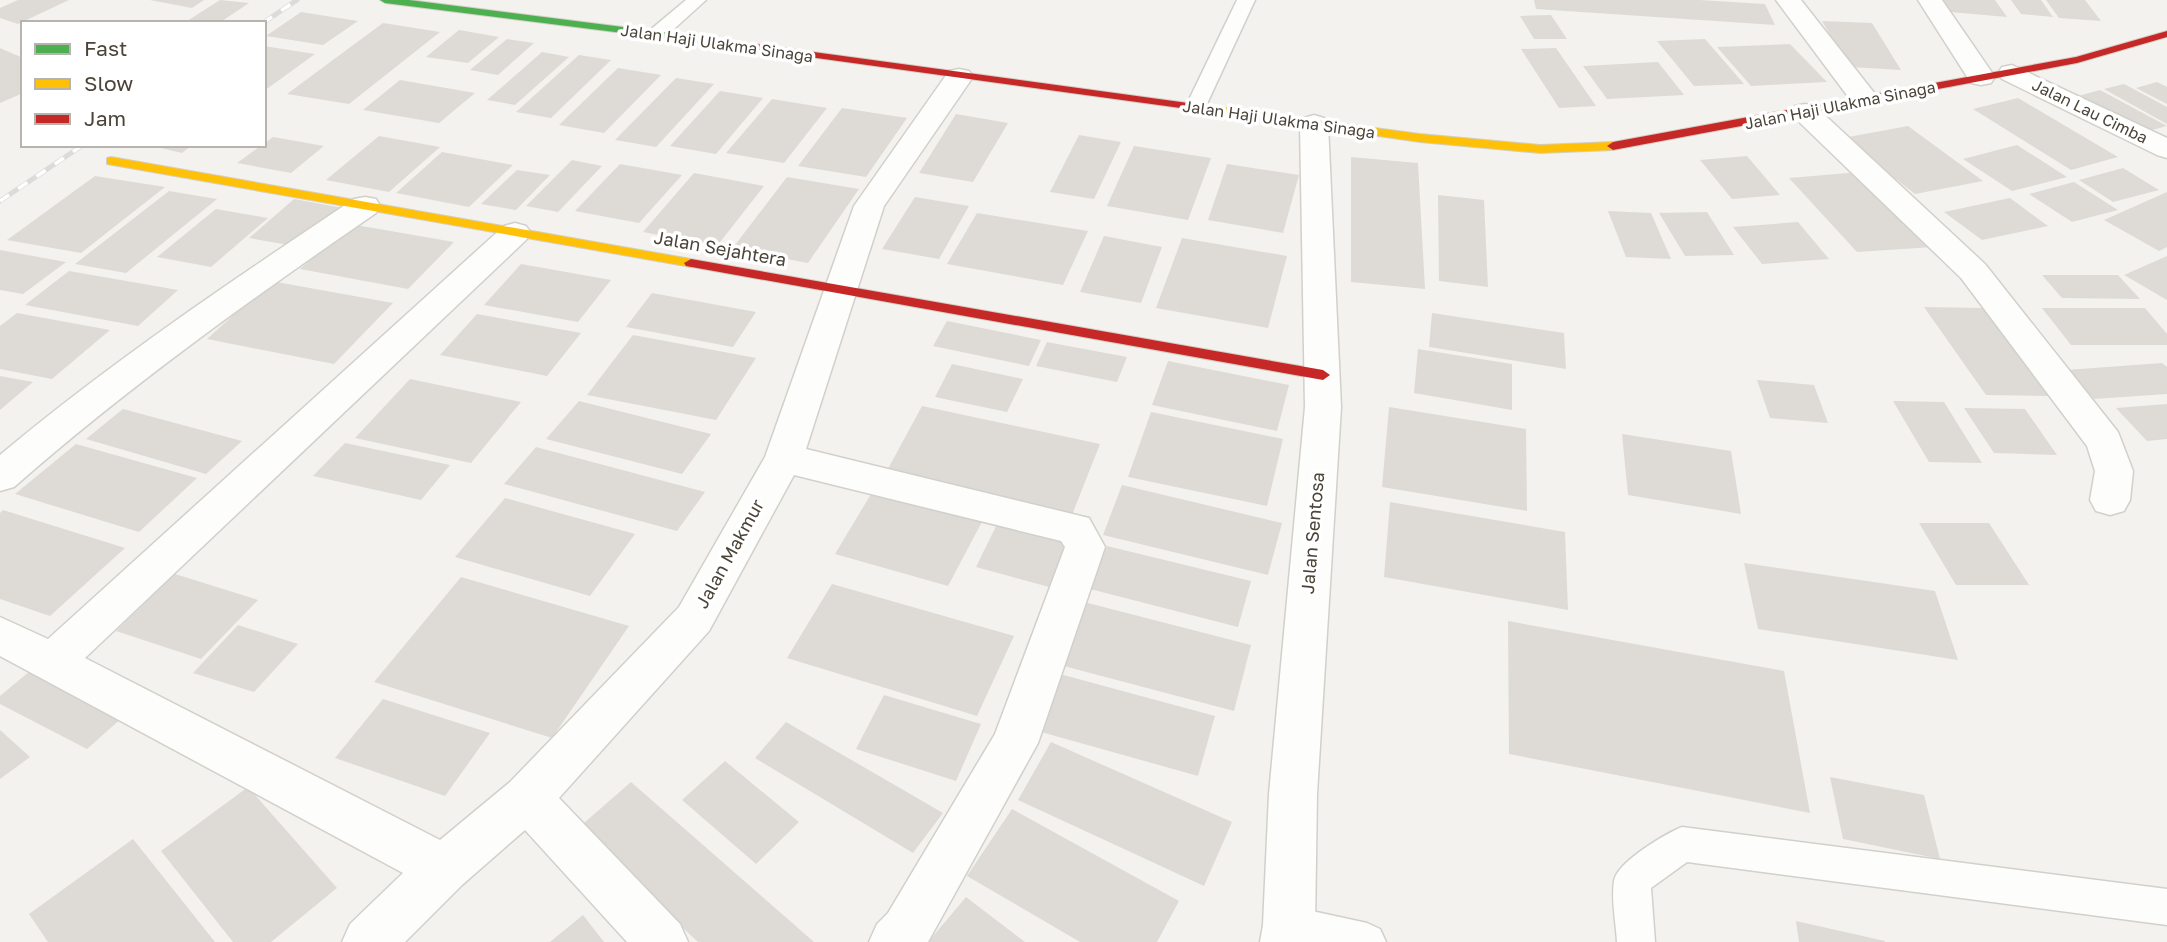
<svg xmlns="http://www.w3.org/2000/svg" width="2167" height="942" viewBox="0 0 2167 942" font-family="'Golos Text',sans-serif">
<rect width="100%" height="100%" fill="#f4f2ee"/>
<g fill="#dedbd6">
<path d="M18 0H69L18 24 0 18V8Z"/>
<path d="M150 0H204L192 8Z"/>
<path d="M220 0 249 3 219 23H184Z"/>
<path d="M1534 0H1700L1765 4 1775 25 1536 9Z"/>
<path d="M1942 0H1995L2007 17 1950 12Z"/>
<path d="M2011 0H2041L2053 17 2021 14Z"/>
<path d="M2046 0H2085L2101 21 2059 18Z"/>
<path d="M301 12 358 21 323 45 266 36Z"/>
<path d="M1551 15 1567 39H1534L1520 16Z"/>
<path d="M1822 21 1872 23 1901 70 1849 67Z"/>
<path d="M383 23 440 32 349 104 287 94Z"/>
<path d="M459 30 499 37 468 63 426 57Z"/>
<path d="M507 39 534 43 498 75 470 70Z"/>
<path d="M1705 39 1744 84 1694 86 1657 41Z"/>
<path d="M1790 44 1827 82 1751 86 1717 47Z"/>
<path d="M264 46 315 54 264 91Z"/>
<path d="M0 48 23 58V93L0 103Z"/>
<path d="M1556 48 1596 106 1559 108 1521 49Z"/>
<path d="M542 52 569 57 515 105 487 100Z"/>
<path d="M579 55 611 60 551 118 516 112Z"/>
<path d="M1658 62 1684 95 1607 99 1583 66Z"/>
<path d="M618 68 661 75 604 133 559 125Z"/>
<path d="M676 78 714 84 656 147 615 140Z"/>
<path d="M400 80 475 93 439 123 363 110Z"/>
<path d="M2157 82 2167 87V104L2136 88Z"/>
<path d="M2124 84 2167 107V124L2104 89Z"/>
<path d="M2100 90 2167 126 2141 133 2075 97Z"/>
<path d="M720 91 763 98 716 154 670 146Z"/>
<path d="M2018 98 2118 157 2071 170 1973 109Z"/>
<path d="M772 99 827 108 784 163 726 153Z"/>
<path d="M842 108 907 118 866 177 798 166Z"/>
<path d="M956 114 1008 123 973 182 919 173Z"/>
<path d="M1908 126 1983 181 1915 194 1843 138Z"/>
<path d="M1079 135 1121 142 1094 199 1050 192Z"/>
<path d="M379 136 440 147 389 192 326 180Z"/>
<path d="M273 137 324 146 291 173 237 163Z"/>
<path d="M148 145H192L182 153Z"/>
<path d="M2017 145 2067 177 2012 191 1963 159Z"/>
<path d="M1134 146 1211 158 1188 220 1107 206Z"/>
<path d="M442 152 513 165 469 207 396 193Z"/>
<path d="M1747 156 1780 195 1732 199 1700 160Z"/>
<path d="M1351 157 1418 163 1425 289 1351 282Z"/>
<path d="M572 160 602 166 558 212 526 206Z"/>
<path d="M620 164 682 175 639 223 575 211Z"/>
<path d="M1227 164 1299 175 1283 233 1208 220Z"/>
<path d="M2123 168 2159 190 2113 202 2079 180Z"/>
<path d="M517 170 550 175 516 210 481 204Z"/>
<path d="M1860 172 1933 247 1857 252 1789 178Z"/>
<path d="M694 173 764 186 717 246 643 232Z"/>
<path d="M95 176 165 187 81 253 7 240Z"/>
<path d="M787 177 859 189 808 263 732 249Z"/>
<path d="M2074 182 2118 210 2072 222 2029 194Z"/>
<path d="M169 191 217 199 126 273 75 264Z"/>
<path d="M2167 192V247L2159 251 2104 220Z"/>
<path d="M1438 195 1484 200 1488 287 1439 281Z"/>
<path d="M915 197 969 206 939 259 882 249Z"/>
<path d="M2010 198 2048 226 1982 240 1944 212Z"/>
<path d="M294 199 343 208 300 247 249 238Z"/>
<path d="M216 209 268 218 211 267 157 257Z"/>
<path d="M1608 211 1651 213 1671 259 1626 257Z"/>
<path d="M1707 212 1734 255 1685 256 1659 213Z"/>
<path d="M977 213 1088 231 1063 285 947 264Z"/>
<path d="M1798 222 1829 259 1762 264 1733 227Z"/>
<path d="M350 224 454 242 408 289 300 269Z"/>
<path d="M1104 236 1162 247 1141 303 1080 292Z"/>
<path d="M1182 238 1287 256 1268 328 1156 308Z"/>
<path d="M0 250 66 262 23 294 0 290Z"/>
<path d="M2167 256V300L2124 275Z"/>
<path d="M521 264 611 280 578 322 484 305Z"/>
<path d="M69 271 178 290 138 326 25 305Z"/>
<path d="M2042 275H2118L2140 299 2062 298Z"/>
<path d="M271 281 393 303 334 364 207 339Z"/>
<path d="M652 293 756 312 733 347 626 327Z"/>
<path d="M1924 307 1983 308 2048 396 1986 395Z"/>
<path d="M2042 308H2145L2167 334V345H2071Z"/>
<path d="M17 313 110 330 52 379 0 369V326Z"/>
<path d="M1432 313 1564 333 1566 369 1429 347Z"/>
<path d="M477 314 581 333 547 376 440 355Z"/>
<path d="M947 321 1041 340 1029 366 933 346Z"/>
<path d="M633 335 756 358 716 420 587 395Z"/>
<path d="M1047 342 1127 357 1117 382 1036 366Z"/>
<path d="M1418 349 1512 364V410L1414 393Z"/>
<path d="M1168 361 1289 385 1277 431 1152 405Z"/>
<path d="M2162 363 2167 367V394L2094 399 2066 370Z"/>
<path d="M952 364 1023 379 1007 412 935 397Z"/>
<path d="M0 376 33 382 0 410Z"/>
<path d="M410 379 521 402 471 463 355 438Z"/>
<path d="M1757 380 1814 385 1828 423 1770 418Z"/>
<path d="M579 401 711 434 682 474 546 439Z"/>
<path d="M1893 401 1944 402 1982 463 1929 462Z"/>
<path d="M2167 404V439L2147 441 2116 408Z"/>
<path d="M922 406 1100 444 1070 520 883 478Z"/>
<path d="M1389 407 1526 429 1527 511 1382 487Z"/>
<path d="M1964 408 2025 409 2057 455 1994 453Z"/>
<path d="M123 409 242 441 206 474 86 439Z"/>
<path d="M1151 412 1283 439 1267 506 1128 477Z"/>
<path d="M1622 434 1731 451 1741 514 1628 495Z"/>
<path d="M345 443 450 465 421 500 313 476Z"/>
<path d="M76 444 197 478 139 532 15 494Z"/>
<path d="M536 447 705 492 677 531 504 484Z"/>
<path d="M1122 485 1282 523 1268 575 1103 535Z"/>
<path d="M874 489 984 518 948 586 835 554Z"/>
<path d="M505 498 635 534 590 596 455 557Z"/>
<path d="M1390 502 1565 532 1568 610 1384 577Z"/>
<path d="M3 510 125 548 50 616 0 599V513Z"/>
<path d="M1000 518 1071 537 1049 587 976 567Z"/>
<path d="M1919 523H1989L2029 585H1956Z"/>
<path d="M1107 546 1251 581 1238 627 1090 589Z"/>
<path d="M1744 563 1935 591 1958 660 1758 629Z"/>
<path d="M175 574 258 600 201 659 116 631Z"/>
<path d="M461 577 629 626 552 738 374 682Z"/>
<path d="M832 584 1014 636 977 716 787 658Z"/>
<path d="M1084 602 1251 645 1234 711 1060 665Z"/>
<path d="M1508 621 1784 671 1810 813 1509 754Z"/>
<path d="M238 625 298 644 254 692 193 673Z"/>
<path d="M42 661 133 708 87 749 0 704V696Z"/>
<path d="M1056 673 1215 716 1198 776 1034 730Z"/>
<path d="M884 695 981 724 956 781 856 749Z"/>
<path d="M383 699 490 733 445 796 335 758Z"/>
<path d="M786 722 943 813 913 853 755 758Z"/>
<path d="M0 730 30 757 0 779Z"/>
<path d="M1051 742 1232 822 1204 886 1018 800Z"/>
<path d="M725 761 799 822 756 864 682 800Z"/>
<path d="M1830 777 1924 795 1940 859 1843 839Z"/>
<path d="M631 782 814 942H698L577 829Z"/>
<path d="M248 787 337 888 271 942H233L161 851Z"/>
<path d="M1012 809 1179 901 1157 942H1080L967 876Z"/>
<path d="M133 839 215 942H48L29 914Z"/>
<path d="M966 897 1025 942H928Z"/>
<path d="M583 915 604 942H550Z"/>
<path d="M1796 921 1885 941V942H1799Z"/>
</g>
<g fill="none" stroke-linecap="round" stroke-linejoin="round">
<g stroke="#d2d0cb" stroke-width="3">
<g id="lane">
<path d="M686 0H706L664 38H650L648 34 650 30Z"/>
<path d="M1237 0H1255L1205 108 1202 112H1188L1185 108Z"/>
<path d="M1682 827 2167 889V925L1687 862 1651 888 1655 942H1617C1616 923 1611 899 1614 881 1617 862 1665 834 1682 827Z"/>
<path d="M1289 906 1367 923 1380 929 1386 942H1285L1276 938 1270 925 1276 912Z"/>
</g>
</g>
<g stroke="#d2d0cb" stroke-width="3">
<g id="street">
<path d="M1776 0H1801L1875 94 1879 100 1875 106 1865 108 1855 106Z"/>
<path d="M1918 0H1942L1995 77 1991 83 1981 85 1971 83Z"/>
<path d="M2012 65 2167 138V158L2157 155 2002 79 1998 73 2002 67Z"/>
<path d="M959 69 969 71 973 77 884 206 806 449 1089 518 1105 547 1038 743 928 942H869L877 924 888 913 995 734 1065 547 1061 541 794 475 709 631 559 798 680 924 688 942H627L525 830 462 885 405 942H342L350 924 403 873 0 656V617L48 639 504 226 515 223 526 226 531 233 526 240 85 658 440 840 510 782 679 607 765 457 854 206 949 71Z"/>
<path d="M1805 104 1815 106 1985 264 2118 432 2133 471 2130 500 2124 511 2110 515 2096 511 2090 500 2095 471 2087 446 1961 278 1795 118 1791 112 1795 106Z"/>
<path d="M1314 115 1324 118 1328 124 1341 407 1317 794 1315 925 1312 942H1260L1263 925 1269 794 1305 407 1300 124 1304 118Z"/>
<path d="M365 197 376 199 380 206 376 213C251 299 128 387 14 487L0 491V455C112 361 233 280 354 199Z"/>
</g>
</g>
<g stroke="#d3cfc5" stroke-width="2">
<path id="fast" d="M380 0H409L726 40 731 43 726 46 385 3Z"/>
</g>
<g stroke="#d3cfc5" stroke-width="2">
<g id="slow">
<path d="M1188 103 1420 134 1540 145 1613 142 1619 146 1613 150 1540 153 1420 142 1184 108 1182 106Z"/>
<path d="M111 157 691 259 698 263 691 267 107 164V158Z"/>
</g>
</g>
<g stroke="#d3cfc5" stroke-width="2">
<g id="jam">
<path d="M2167 31V37L2077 63 1613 150 1607 146 1613 142 2076 57Z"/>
<path d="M726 40 1188 103 1194 106 1188 109 722 45V41Z"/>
<path d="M691 259 1323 370 1330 375 1323 380 686 266 684 263Z"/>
</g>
</g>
<use href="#lane" fill="#fdfdfc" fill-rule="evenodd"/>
<use href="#street" fill="#fdfdfc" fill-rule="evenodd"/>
<use href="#fast" fill="#4caf50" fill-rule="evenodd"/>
<use href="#slow" fill="#ffc107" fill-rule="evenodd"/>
<use href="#jam" fill="#c62828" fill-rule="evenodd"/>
<g stroke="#dbdbda" stroke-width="5">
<g id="rail">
<path d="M263 23 297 0"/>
<path d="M0 201 83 145"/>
</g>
</g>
<use href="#rail" stroke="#fff" stroke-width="3.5" stroke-dasharray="11" stroke-linecap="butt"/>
</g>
<g text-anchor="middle" stroke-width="7" stroke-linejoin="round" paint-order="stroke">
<g font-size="16" fill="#4b4439" stroke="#fff">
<text transform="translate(717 43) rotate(8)" y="6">Jalan Haji Ulakma Sinaga</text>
<text transform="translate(1840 105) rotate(-11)" y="6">Jalan Haji Ulakma Sinaga</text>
<text transform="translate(2090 111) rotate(26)" y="6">Jalan Lau Cimba</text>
<text transform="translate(1279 119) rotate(8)" y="6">Jalan Haji Ulakma Sinaga</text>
</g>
<g font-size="18" fill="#4b4439" stroke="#fff">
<text transform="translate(720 249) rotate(10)" y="6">Jalan Sejahtera</text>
<text transform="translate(1313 533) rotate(-85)" y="6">Jalan Sentosa</text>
<text transform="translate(730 554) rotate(-61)" y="6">Jalan Makmur</text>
</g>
</g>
<rect x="21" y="21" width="245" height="126" fill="#ffffff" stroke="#b7b4b0" stroke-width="2"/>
<rect x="35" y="44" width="35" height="10" fill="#4caf50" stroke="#b7b4b0" stroke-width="2"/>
<text x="84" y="56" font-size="21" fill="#4b4439">Fast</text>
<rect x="35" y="79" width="35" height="10" fill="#ffc107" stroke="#b7b4b0" stroke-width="2"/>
<text x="84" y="91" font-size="21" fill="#4b4439">Slow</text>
<rect x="35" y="114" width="35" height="10" fill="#c62828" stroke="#b7b4b0" stroke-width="2"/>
<text x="84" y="126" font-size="21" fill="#4b4439">Jam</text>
</svg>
